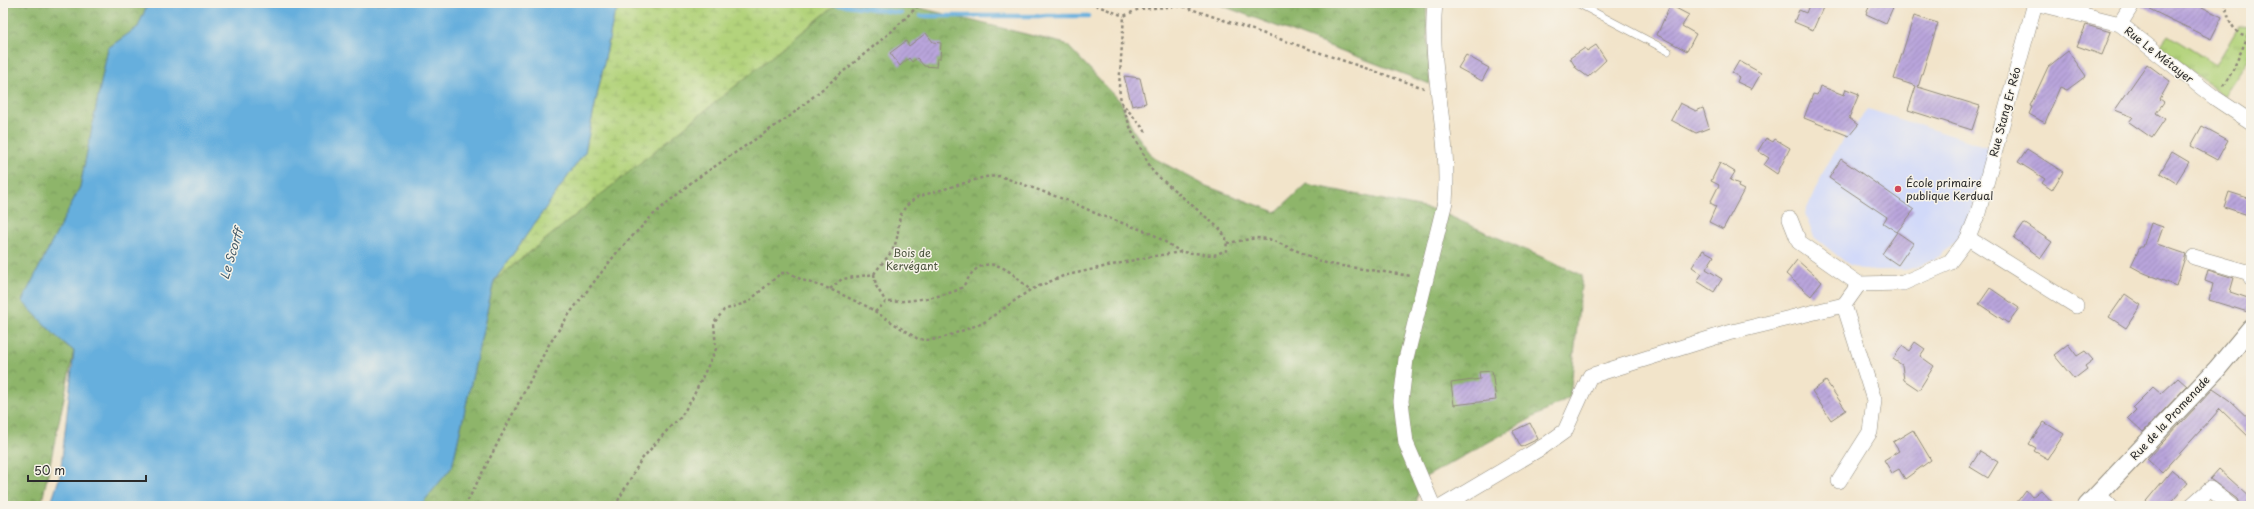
<svg xmlns="http://www.w3.org/2000/svg" width="2254" height="509" viewBox="0 0 2254 509" font-family="'Playpen Sans',sans-serif">
<defs>
<pattern id="grass-tufts" width="24" height="20" patternUnits="userSpaceOnUse"><rect width="24" height="20" fill="#b3d37b"/><path d="M3 7l-1-3M5 7V3M7 7l1-3M15 17l-1-3M17 17v-4M19 17l1-3" fill="none" stroke="#9ab56a"/></pattern>
<pattern id="forest-crowns" width="20" height="18" patternUnits="userSpaceOnUse"><rect width="20" height="18" fill="#8eb56b"/><path d="M2 6a3 3 0 1 1 6 0M12 15a3 3 0 1 1 6 0" fill="none" stroke="#749358"/></pattern>
<pattern id="wetland-marsh" width="20" height="14" patternUnits="userSpaceOnUse"><rect width="20" height="14" fill="#b3d37b"/><path d="M1 5h8M5 5V1M11 12h8M15 12V8" fill="none" stroke="#9ab56a"/></pattern>
<pattern id="building-hatch" width="6" height="6" patternUnits="userSpaceOnUse"><rect width="6" height="6" fill="#b9a5dc"/><path d="M-1 1l2-2M0 6l6-6M5 7l2-2" fill="none" stroke="#9787b3"/></pattern>
</defs>
<rect width="100%" height="100%" fill="#f7f3e8"/>
<filter id="ink" filterUnits="userSpaceOnUse"><feTurbulence type="fractalNoise" baseFrequency=".025" numOctaves="2"/><feDisplacementMap in="SourceGraphic" scale="8" xChannelSelector="R" yChannelSelector="G"/><feConvolveMatrix kernelMatrix="1 2 1 2 8 2 1 2 1" color-interpolation-filters="sRGB"/></filter>
<filter id="wash" filterUnits="userSpaceOnUse"><feTurbulence type="fractalNoise" baseFrequency=".012" numOctaves="4" result="noise"/><feDisplacementMap in="SourceGraphic" scale="16" xChannelSelector="R" yChannelSelector="G"/><feGaussianBlur stdDeviation="0.9" result="paint"/><feColorMatrix in="noise" values="0 0 0 0 0 0 0 0 0 0 0 0 0 0 0 0 0 1.4 0 .05"/><feComposite in="paint" operator="in"/></filter>
<g filter="url(#wash)">
<rect width="100%" height="100%" fill="#f2e4ca"/>
<path fill="#d1d9f9" d="M1868 109 1994 149 1970 217 1956 241 1940 256 1920 266 1905 270H1862L1848 264 1814 237 1805 213 1825 168 1844 138Z"/>
<path fill="url(#grass-tufts)" stroke="#6f7f53" d="M2239 26 2251 27V56L2224 96 2160 46 2168 35 2216 65Z"/>
<g fill="url(#forest-crowns)" stroke="#5c704b">
<path d="M3 3H148L138 27 108 48 80 187 22 301 57 337 74 351 41 506H3Z"/>
<path d="M838 3H900L1066 44 1121 102 1133 130 1154 158 1206 186 1276 212 1306 184 1438 211 1582 275 1570 397 1420 480 1416 506H420L452 467 494 281Z"/>
<path d="M1215 3H1426L1430 84Z"/>
</g>
<path fill="url(#wetland-marsh)" stroke="#6f7f53" d="M623 3H838L494 281 585 152 614 16Z"/>
<path fill="#66afdd" stroke="#486d84" d="M148 3H623L614 16 585 152 494 281 452 467 420 506H50L60 476 74 351 57 337 22 301 80 187 108 48 138 27Z"/>
<g fill="none" stroke-linecap="round" stroke-linejoin="round">
<g stroke="#66afdd" stroke-width="4.5">
<path d="M832 3 901 13"/>
<path d="M921 16H1088"/>
</g>
</g>
<g id="blocks">
<g fill="url(#building-hatch)">
<path d="M1810 3H1825L1813 30 1794 22 1799 10 1806 13Z"/>
<path d="M1871 3H1895L1886 23 1866 14Z"/>
<path d="M2142 3H2194L2222 17 2211 39 2141 5Z"/>
<path d="M1670 5 1689 15 1682 26 1696 34 1687 51 1657 35Z"/>
<path d="M1914 16 1938 23 1918 87 1980 106 1972 130 1908 110 1916 86 1894 79Z"/>
<path d="M2086 25 2111 32 2102 55 2077 46Z"/>
<path d="M926 33 933 42 941 43 940 59H937L936 67 924 66 917 58 912 62 909 58 900 66 890 53 906 41 909 46Z"/>
<path d="M1596 45 1606 60 1588 77 1576 68 1570 58 1585 48 1587 51Z"/>
<path d="M2068 51 2086 76 2067 90 2060 87 2045 123 2029 114 2032 107 2030 106 2048 67Z"/>
<path d="M1466 55 1489 68 1482 81 1458 68Z"/>
<path d="M1739 61 1761 73 1752 89 1737 82 1739 77 1732 73Z"/>
<path d="M2147 64 2170 81 2160 99 2164 102 2156 113 2165 119 2152 138 2129 122 2133 117 2115 110Z"/>
<path d="M1124 76 1140 78 1146 103 1132 106Z"/>
<path d="M1820 86 1844 95 1846 89 1859 94 1849 118 1858 125 1849 136 1804 118 1813 94 1817 95Z"/>
<path d="M1680 103 1696 111 1703 108 1709 128 1696 133 1671 120Z"/>
<path d="M2202 126 2228 140 2217 160 2191 146Z"/>
<path d="M1766 138 1773 142 1775 139 1790 148 1777 174 1764 165 1769 158 1758 151Z"/>
<path d="M2027 149 2063 172 2052 190 2042 183 2045 179 2018 162Z"/>
<path d="M2172 152 2189 162 2176 183 2160 173Z"/>
<path d="M1841 159 1914 210 1897 232 1913 243 1898 265 1882 254 1897 232 1883 223 1887 217 1829 178Z"/>
<path d="M1720 163 1735 172 1730 180 1739 184 1738 187 1744 190 1723 229 1709 222 1716 206 1710 203 1719 185 1711 181Z"/>
<path d="M2229 192 2251 199V216L2224 207Z"/>
<path d="M2024 223 2052 242 2041 258 2014 238Z"/>
<path d="M2151 223 2163 227 2157 244 2186 254 2176 286 2142 272 2131 266 2140 247H2143Z"/>
<path d="M1703 250 1714 256 1706 269 1722 279 1714 292 1697 281 1702 274 1692 267Z"/>
<path d="M1797 260 1822 282 1811 296 1786 274Z"/>
<path d="M2208 270 2234 278 2230 292 2251 299V313L2209 300 2213 284 2205 281Z"/>
<path d="M1990 288 2019 308 2008 323 1979 304Z"/>
<path d="M2125 294 2141 305 2126 328 2109 317Z"/>
<path d="M1915 342 1925 349 1920 356 1934 366 1919 390 1904 380 1902 365 1893 359 1902 346 1909 351Z"/>
<path d="M2068 344 2077 356 2085 351 2093 360 2085 366 2087 369 2074 379 2054 355Z"/>
<path d="M1492 371 1496 400 1454 405 1451 383 1480 379 1479 372Z"/>
<path d="M2178 378 2187 386 2143 432 2128 418 2136 410 2133 407 2153 387 2161 394Z"/>
<path d="M1826 381 1846 410 1831 420 1812 391Z"/>
<path d="M2213 389 2229 400 2251 421V439L2220 409 2162 473 2147 459Z"/>
<path d="M2044 422 2064 434 2048 459 2034 451 2036 448 2029 444Z"/>
<path d="M1530 423 1538 439 1521 447 1513 431Z"/>
<path d="M1913 430 1931 460 1905 479 1899 469 1892 473 1884 460 1899 451 1893 442Z"/>
<path d="M1980 451 1998 462 1988 478 1970 467Z"/>
<path d="M2219 469 2251 498 2244 506H2240L2237 499 2210 479Z"/>
<path d="M2172 470 2188 483 2168 506H2142Z"/>
<path d="M2026 490 2032 497 2041 490 2056 506H2014Z"/>
</g>
</g>
</g>
<g filter="url(#ink)">
<use href="#blocks" fill-opacity="0" stroke="#8e887a" stroke-width="1"/>
<g fill="none" stroke-linecap="round" stroke-linejoin="round">
<g stroke="#8e887a" stroke-width="8">
<path id="service" d="M1577 3 1668 51"/>
</g>
<g stroke="#8e887a" stroke-width="16">
<g id="minor">
<path d="M2035 3 2120 24 2215 98 2251 122"/>
<path d="M2120 24 2133 3"/>
<path d="M1790 219 1799 242 1859 284 1903 283 1949 263 1968 238 1978 213 2035 3"/>
<path d="M1968 238 2076 306"/>
<path d="M2194 257 2250 273 2251 278"/>
<path d="M1839 481 1870 432 1874 400 1844 305 1859 284"/>
<path d="M2099 495 2110 506"/>
<path d="M1433 506 1406 443 1401 401 1406 359 1445 202C1451 135 1428 70 1435 3"/>
<path d="M1443 506 1544 446 1565 431 1590 376 1728 333 1844 305"/>
<path d="M2191 506 2210 489 2231 506"/>
</g>
</g>
<g stroke="#8e887a" stroke-width="20">
<path id="tertiary" d="M2087 506 2217 369 2251 328"/>
</g>
<g stroke="#8e887a" stroke-width="2.5" stroke-dasharray="3 3" stroke-linecap="butt">
<path d="M1090 3 1124 16"/>
<path d="M2224 3C2229 17 2232 38 2251 35"/>
<path d="M2223 86 2232 72 2248 36"/>
<path d="M1146 132 1121 102 1119 87 1124 16 1139 9 1182 6 1424 88"/>
<path d="M1227 243 1256 238 1269 239 1328 264 1412 276"/>
<path d="M874 274 876 286 886 302"/>
<path d="M830 289 842 279 874 274C879 266 888 258 893 249 904 227 890 216 917 197L985 177 1000 176 1074 203 1097 214 1151 233 1181 252"/>
<path d="M875 312 886 302C904 302 947 297 961 288 966 284 969 275 974 271 994 253 1016 276 1030 290"/>
<path d="M465 506 548 346 570 313 618 251 653 215 693 181 790 116 892 31 921 3"/>
<path d="M615 506 641 460 671 426 680 418 692 399 716 349 714 323 724 310 748 302 781 273H790L802 280 830 289 868 307 918 339 931 340 942 338 983 323 1030 290 1063 276 1148 257 1181 252 1214 255 1227 250 1226 238 1220 229 1153 172 1132 132 1121 102"/>
</g>
<use href="#service" stroke="#fff" stroke-width="7"/>
<use href="#minor" stroke="#fff" stroke-width="15"/>
<use href="#tertiary" stroke="#fff" stroke-width="18"/>
</g>
</g>
<circle fill="#d1495b" stroke="#f7f3e8" stroke-width="1.5" cx="1898" cy="189" r="4"/>
<g text-anchor="middle" stroke-width="3" stroke-linejoin="round" paint-order="stroke">
<g font-size="11" fill="#2b2b2b" stroke="#f7f3e8">
<text transform="translate(2159 55) rotate(38)" y="4">Rue Le Métayer</text>
<text transform="translate(2005 112) rotate(-75)" y="4">Rue Stang Er Réo</text>
<text transform="translate(2170 418) rotate(-47)" y="4">Rue de la Promenade</text>
</g>
<g font-size="11" fill="#2b2b2b" stroke="#f7f3e8" text-anchor="start">
<text x="1906" y="187">École primaire<tspan x="1906" dy="13">publique Kerdual</tspan></text>
</g>
<g font-size="11" fill="#4d553f" stroke="#f7f3e8">
<text x="912" y="257">Bois de<tspan x="912" dy="13">Kervégant</tspan></text>
</g>
<g font-size="12" font-style="italic" fill="#405969" stroke="#f7f3e8">
<text transform="translate(232 254) rotate(-73)" y="4">Le Scorff</text>
</g>
</g>
<rect width="2254" height="509" fill="none" stroke="#f7f3e8" stroke-width="16"/>
<path d="M28 475v6h118v-6" fill="none" stroke="#2b2b2b" stroke-width="2"/>
<text x="34" y="475" font-size="12" fill="#2b2b2b" stroke="#f7f3e8" stroke-width="3" paint-order="stroke">50 m</text>
</svg>
